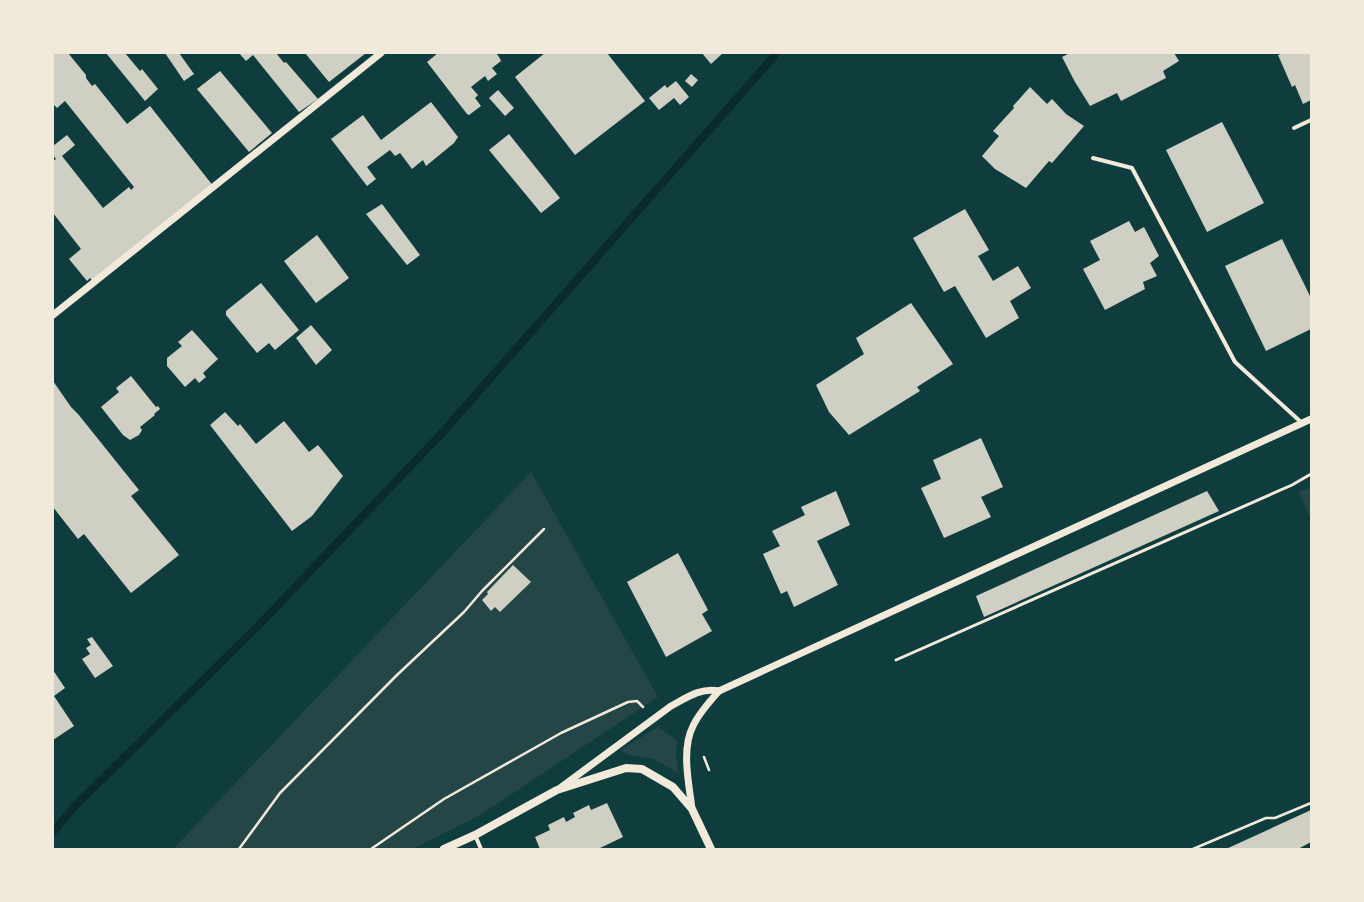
<svg xmlns="http://www.w3.org/2000/svg" width="1364" height="902" viewBox="0 0 1364 902" font-family="'Sofia Sans Condensed',sans-serif">
<rect width="100%" height="100%" fill="#0f3d3e"/>
<g fill="#244646">
<path d="M531 472 658 697 480 815 412 849H173Z"/>
<path d="M1311 487V520L1299 492Z"/>
<path d="M658 727 677 741 676 753 678 773 654 759 626 754 622 751V749Z"/>
</g>
<g fill="none" stroke-linecap="round" stroke-linejoin="round">
<path stroke="#0a2a2b" stroke-width="8" d="M53 832 75 806 258 626 442 433 777 53"/>
</g>
<g fill="#cfcfc3">
<path d="M53 53H68L86 75V78L92 86 95 84 127 124 150 106 214 187 94 283 90 278 87 281 69 259 81 249 53 213V161L56 159 53 155V146L67 135 75 145 62 156 103 208 129 187 131 190 134 187 65 101 57 108 53 104Z"/>
<path d="M106 53H125L140 71 142 69 158 89 145 101Z"/>
<path d="M165 53H179L194 74 184 81Z"/>
<path d="M239 53H276L284 63 286 62 318 99 299 112 253 55 246 61Z"/>
<path d="M305 53H366L329 82Z"/>
<path d="M438 53H496L499 57 501 61 492 68 497 74 488 81 485 76 471 87 478 95 475 98 481 106 469 115 467 114 427 62Z"/>
<path d="M545 53H607L645 101 575 155 515 77Z"/>
<path d="M702 53H723L711 64Z"/>
<path d="M1070 53H1174L1179 61 1163 71 1166 78 1121 101 1117 93 1090 106 1075 82 1062 57Z"/>
<path d="M1280 53H1311V100L1303 104 1295 85 1292 87 1278 55 1281 54Z"/>
<path d="M220 71 272 133 249 152 197 89Z"/>
<path d="M691 74 698 80 692 87 685 81Z"/>
<path d="M676 81 689 97 680 105 674 98 659 110 649 98 665 85 667 88Z"/>
<path d="M1030 87 1047 104 1052 99 1066 114 1084 126 1052 163 1049 161 1026 188 995 169 982 156 999 136 993 131 1014 108 1013 106Z"/>
<path d="M498 90 514 108 505 116 489 98Z"/>
<path d="M431 102 458 137 454 143 426 166 423 160 412 169 400 153 395 156 390 150 367 167 376 179 367 186 331 139 363 115 381 140Z"/>
<path d="M1222 122 1264 203 1207 232 1166 150Z"/>
<path d="M509 134 560 198 541 213 489 150Z"/>
<path d="M382 204 420 255 407 265 366 214Z"/>
<path d="M965 209 989 250 978 256 993 281 1018 266 1031 288 1010 301 1019 318 986 338 955 286 944 292 913 238Z"/>
<path d="M1129 221 1135 232 1144 227 1159 256 1150 263 1157 276 1143 282 1145 289 1105 310 1083 269 1100 260 1090 241Z"/>
<path d="M317 235 349 278 316 303 284 261Z"/>
<path d="M1282 239 1311 298V329L1266 351 1225 266Z"/>
<path d="M261 283 299 330 275 350 269 343 257 353 226 315V311Z"/>
<path d="M911 303 953 364 917 387 920 391 849 435 829 412 816 385 864 354 856 338Z"/>
<path d="M311 325 332 350 316 365 296 338Z"/>
<path d="M192 330 218 359 203 373 206 377 199 383 195 378 185 387 167 366V358L182 346 178 342Z"/>
<path d="M131 376 156 407 158 406 160 409 154 414 155 415 140 427 142 430 139 435 130 440 123 435 101 407 119 392 116 388Z"/>
<path d="M53 381 71 407 78 414 139 490 131 496 179 555 131 593 84 534 78 539 53 507Z"/>
<path d="M225 412 238 426 240 424 256 444 284 421 309 452 318 445 343 476 312 516 292 531 210 425Z"/>
<path d="M981 438 1003 487 981 497 991 517 944 538 921 488 941 479 933 460Z"/>
<path d="M836 491 850 525 817 541 838 585 794 607 787 591 781 594 763 554 780 546 772 531 805 515 801 507Z"/>
<path d="M1207 491 1219 511 984 617 976 596Z"/>
<path d="M678 553 708 610 702 614 712 631 666 657 627 582Z"/>
<path d="M513 565 531 582 500 612 495 607 491 611 482 600 488 594 487 592Z"/>
<path d="M92 637 113 666 95 678 82 659 90 654 86 648 91 645 87 639Z"/>
<path d="M53 670 65 688 54 696 74 726 53 740Z"/>
<path d="M607 803 623 837 598 849H540L535 837 550 830 548 825 564 817 566 822 575 817 573 813 589 805 591 810Z"/>
<path d="M1311 810V842L1298 849H1226Z"/>
</g>
<g fill="none" stroke-linecap="round" stroke-linejoin="round">
<g stroke="#f1e9da" stroke-width="2.5">
<path d="M704 757 709 770"/>
<path d="M239 849 280 793 397 675 464 612 482 591 544 529"/>
<path d="M371 849 444 799 561 733 628 702 637 701 643 707"/>
<path d="M1193 849 1266 818H1275L1311 803"/>
</g>
<path stroke="#f1e9da" stroke-width="3" d="M896 660 1292 485 1311 474"/>
<g stroke="#f1e9da" stroke-width="4">
<path d="M1294 128 1311 120"/>
<path d="M1093 158 1132 168 1235 362 1302 423"/>
<path d="M475 835 481 849"/>
</g>
<g stroke="#f1e9da" stroke-width="7">
<path d="M53 315 381 53"/>
<path d="M560 788 671 706C686 698 701 687 719 691L1311 419"/>
<path d="M692 809C689 783 681 750 693 726 699 713 710 701 719 691"/>
</g>
<path stroke="#f1e9da" stroke-width="8" d="M444 849 475 835 557 790 626 768 642 769 673 787 692 809 711 849"/>
</g>
<rect width="1364" height="902" fill="none" stroke="#f1e9da" stroke-width="108"/>
</svg>
